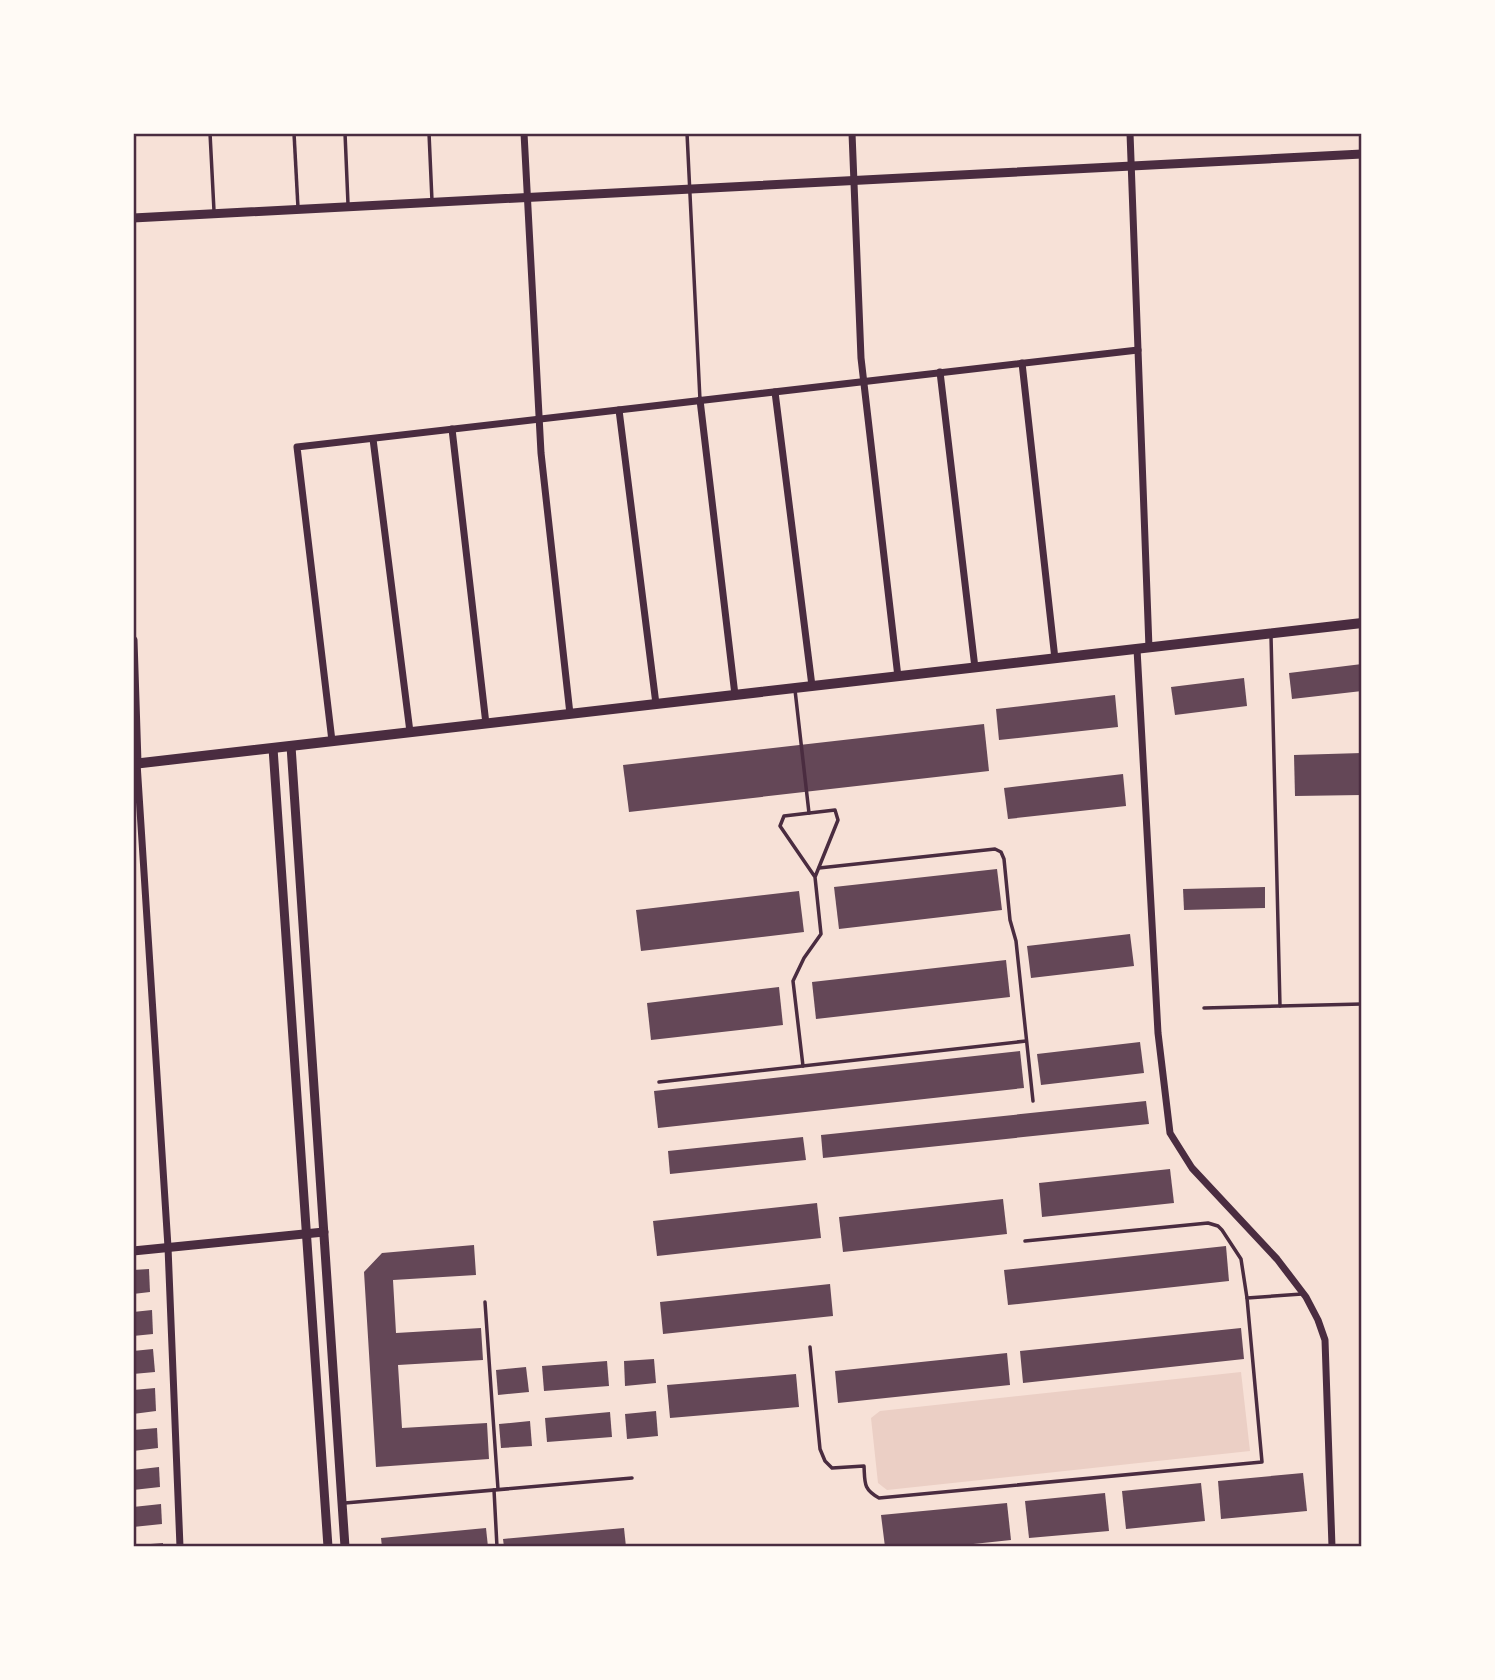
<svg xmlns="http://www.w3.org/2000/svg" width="1495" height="1680" viewBox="0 0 1495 1680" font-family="'Noto Sans',sans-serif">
<rect width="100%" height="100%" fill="#f7e1d7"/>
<path fill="#ebcfc5" d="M1241 1372 1250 1451 887 1490 878 1483 871 1418 880 1411Z"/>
<g fill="#644757">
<path d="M1362 664V691L1292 699 1289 673Z"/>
<path d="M1244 678 1247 706 1175 715 1171 687Z"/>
<path d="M1115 695 1118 727 999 740 996 709Z"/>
<path d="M984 724 989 771 629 812 623 765Z"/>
<path d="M1362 753V795L1295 796 1294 755Z"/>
<path d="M1123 774 1126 806 1008 819 1004 788Z"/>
<path d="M997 869 1002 910 839 929 834 887Z"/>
<path d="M1265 887V908L1184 910 1183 889Z"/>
<path d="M799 891 804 932 641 951 636 910Z"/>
<path d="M1130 934 1134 966 1031 978 1027 946Z"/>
<path d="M1006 960 1010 997 816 1019 812 982Z"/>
<path d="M779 987 783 1025 651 1040 647 1003Z"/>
<path d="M1140 1042 1144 1073 1041 1085 1037 1054Z"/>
<path d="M1020 1051 1024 1088 658 1128 654 1091Z"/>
<path d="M1146 1101 1149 1124 823 1158 821 1135Z"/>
<path d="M803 1137 806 1160 670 1174 668 1151Z"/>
<path d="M1170 1169 1174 1203 1042 1217 1039 1183Z"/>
<path d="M1003 1199 1007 1234 843 1252 839 1217Z"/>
<path d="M817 1203 821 1238 657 1256 653 1221Z"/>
<path d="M474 1245 476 1275 393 1280 396 1333 481 1328 483 1360 398 1365 402 1428 487 1423 489 1459 376 1467 364 1272 382 1253Z"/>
<path d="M1226 1246 1229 1281 1008 1305 1004 1270Z"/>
<path d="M149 1269 150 1292 133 1294V1270Z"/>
<path d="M830 1284 833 1316 663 1334 660 1302Z"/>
<path d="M152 1310 153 1334 133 1336V1312Z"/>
<path d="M1241 1328 1244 1359 1023 1383 1020 1351Z"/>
<path d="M153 1349 155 1372 133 1374V1351Z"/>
<path d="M1007 1353 1010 1385 838 1403 835 1371Z"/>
<path d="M654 1359 656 1383 625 1386 624 1361Z"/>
<path d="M607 1361 609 1386 544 1391 542 1366Z"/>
<path d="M526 1367 529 1392 498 1395 496 1370Z"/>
<path d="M796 1374 799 1407 670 1418 667 1385Z"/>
<path d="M155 1388 156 1411 133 1414V1390Z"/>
<path d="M656 1411 658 1436 627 1439 625 1414Z"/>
<path d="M610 1412 612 1437 547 1442 545 1418Z"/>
<path d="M530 1421 532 1446 501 1448 499 1424Z"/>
<path d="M157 1428 158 1448 133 1451V1430Z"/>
<path d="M159 1467 160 1487 133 1490V1470Z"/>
<path d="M1303 1473 1307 1511 1221 1519 1218 1481Z"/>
<path d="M1201 1483 1205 1521 1126 1529 1122 1491Z"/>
<path d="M1105 1493 1109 1531 1029 1538 1025 1501Z"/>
<path d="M1007 1503 1011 1540 945 1547H885L881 1515Z"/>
<path d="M161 1504 162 1524 133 1527V1507Z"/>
<path d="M486 1528 488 1547H382L381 1538Z"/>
<path d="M624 1528 626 1547H504L503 1539Z"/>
<path d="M163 1543V1547H138V1545Z"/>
</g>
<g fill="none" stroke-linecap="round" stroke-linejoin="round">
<g stroke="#4a2c40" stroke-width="3.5">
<path d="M210 133 214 211"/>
<path d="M294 133 298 208"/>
<path d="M345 133 348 204"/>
<path d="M429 133 432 201"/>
<path d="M687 133 700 400"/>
<path d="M1271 636 1280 1006"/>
<path d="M795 690 809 813"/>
<path d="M819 868 995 849 1001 852 1004 859 1010 920 1016 941 1033 1101"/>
<path d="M1204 1008 1362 1004"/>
<path d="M803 1066 793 981 804 958 821 934 815 877 838 820 835 810 784 816 780 826 815 877"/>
<path d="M659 1082 1026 1041"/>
<path d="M1025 1241 1208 1223 1218 1226 1222 1230 1241 1259 1247 1298"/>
<path d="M485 1302 498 1489"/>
<path d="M810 1347 820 1449 825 1461 832 1468 864 1466C865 1483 863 1489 879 1498L1262 1462 1247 1298 1302 1294"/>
<path d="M494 1490 497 1547"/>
<path d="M345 1503 632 1478"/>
</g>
<g stroke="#4a2c40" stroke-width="7">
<path d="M524 133 541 453 570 714"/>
<path d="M852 133 861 358 898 677"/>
<path d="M1130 133 1149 648"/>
<path d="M1022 363 1055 659"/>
<path d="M940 372 975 668"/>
<path d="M775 392 812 686"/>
<path d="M700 400 735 695"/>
<path d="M619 410 656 704"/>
<path d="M452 429 486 724"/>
<path d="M373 439 410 732"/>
<path d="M1137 649 1158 1033 1170 1133 1192 1168 1277 1259 1306 1297 1318 1320 1325 1340 1332 1547"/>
<path d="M332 741 297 447 1138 350"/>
<path d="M137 763 168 1247 180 1547"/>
</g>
<g stroke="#4a2c40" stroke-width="9">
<path d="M133 218 1362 154"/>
<path d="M133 640 137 763"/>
<path d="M291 746 345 1547"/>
<path d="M273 748 328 1547"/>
<path d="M133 1251 324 1232"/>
</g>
<path stroke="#4a2c40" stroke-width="10" d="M133 764 1362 623"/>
</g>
<rect width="1495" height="1680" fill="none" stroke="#fffaf5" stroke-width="270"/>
<rect x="135" y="135" width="1225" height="1410" fill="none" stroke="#4a2c40" stroke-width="2.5"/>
</svg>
